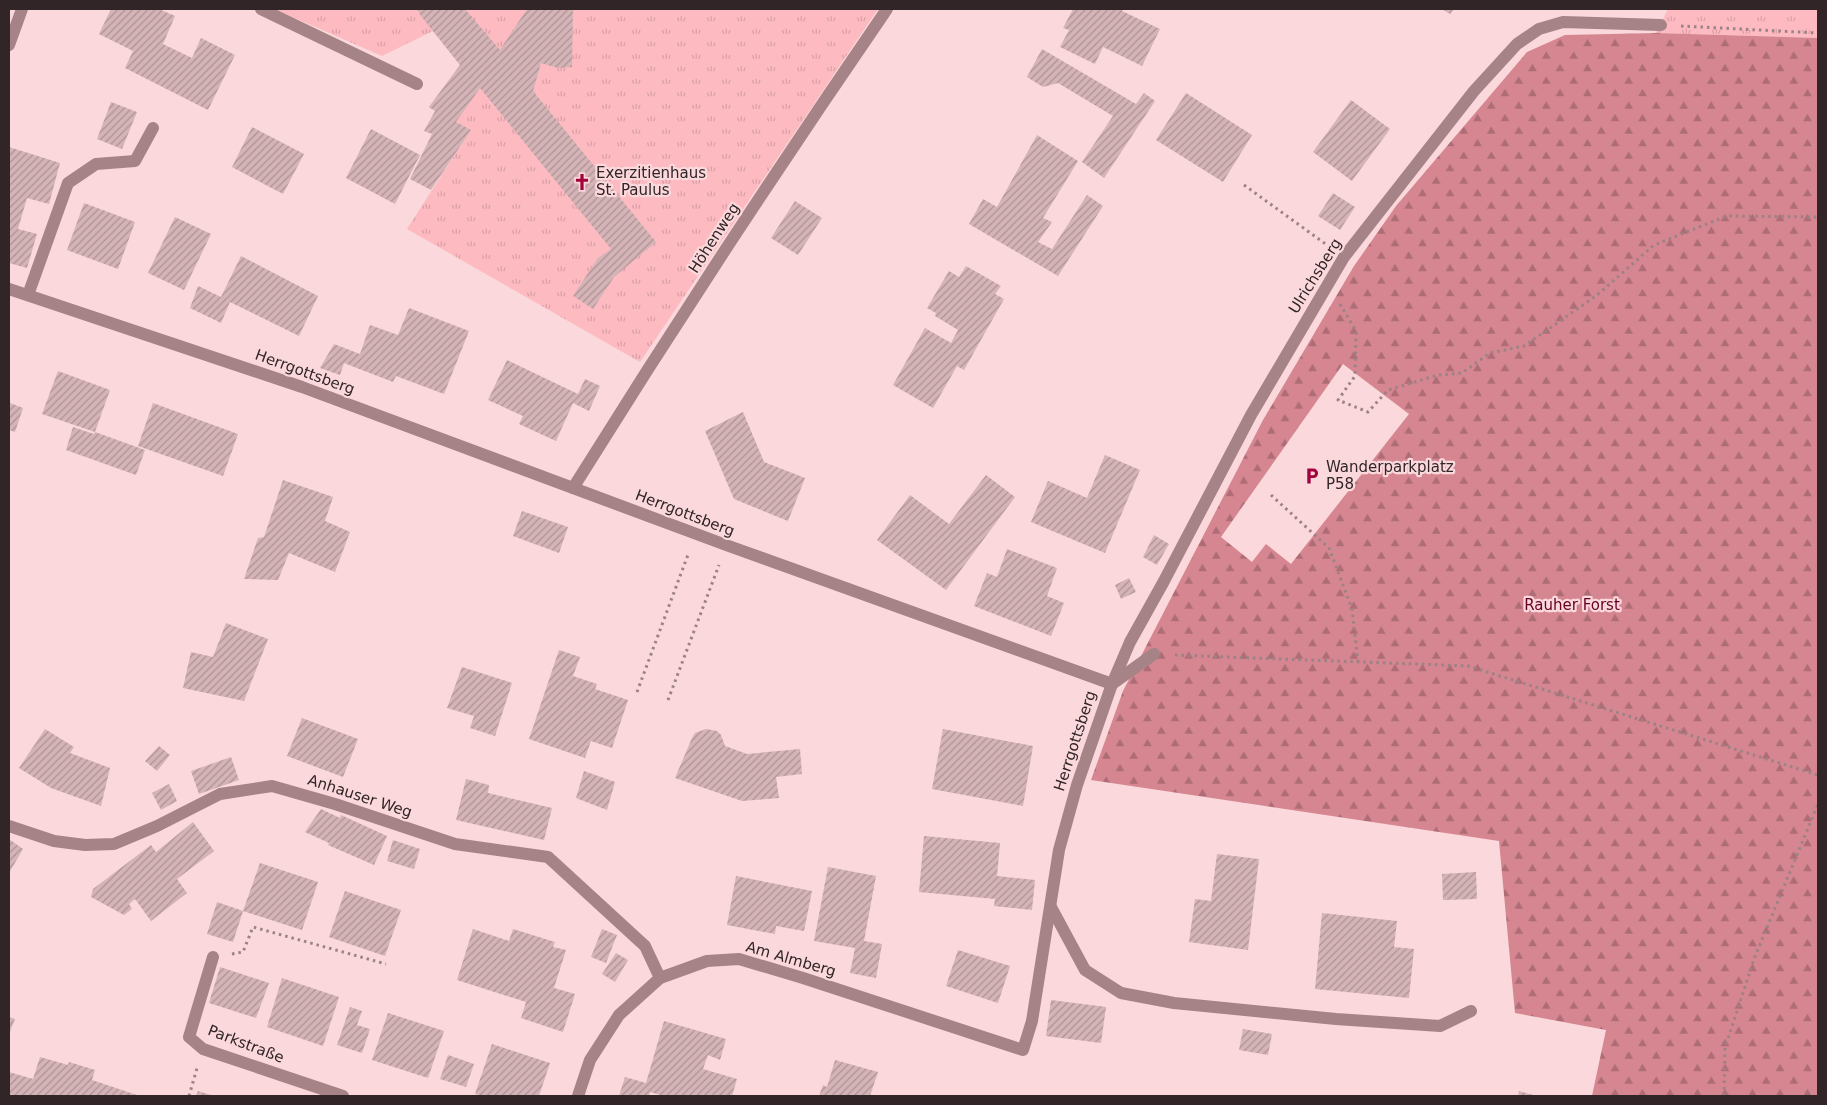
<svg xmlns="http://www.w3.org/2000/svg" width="1827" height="1105" viewBox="0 0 1827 1105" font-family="'DejaVu Sans',sans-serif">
<defs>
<pattern id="grass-tufts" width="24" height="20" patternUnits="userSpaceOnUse" patternTransform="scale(1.25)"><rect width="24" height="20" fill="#fdbac1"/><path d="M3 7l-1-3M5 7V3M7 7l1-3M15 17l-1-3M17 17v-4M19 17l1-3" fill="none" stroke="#d9a0a6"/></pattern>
<pattern id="forest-firs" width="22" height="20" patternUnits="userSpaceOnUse" patternTransform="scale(1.25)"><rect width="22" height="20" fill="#d68690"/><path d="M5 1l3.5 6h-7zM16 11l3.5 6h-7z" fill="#ae6d76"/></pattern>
<pattern id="building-hatch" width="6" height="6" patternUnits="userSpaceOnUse" patternTransform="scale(1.25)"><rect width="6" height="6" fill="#d5b4b7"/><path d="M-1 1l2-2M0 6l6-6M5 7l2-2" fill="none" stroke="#ad9295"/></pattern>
</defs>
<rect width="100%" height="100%" fill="#fad8db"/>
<g fill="url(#grass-tufts)">
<path d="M274 9H878L640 362 407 229 470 131 429 107 460 65 433 31 382 56Z"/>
<path d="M1668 9H1818V38L1656 33Z"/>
</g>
<path fill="url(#forest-firs)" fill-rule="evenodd" d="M1656 33 1818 38V1096H1592L1606 1030 1515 1013 1499 841 1091 780 1123 691 1263 420 1354 266 1396 206 1527 52 1565 35ZM1343 364 1409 414 1291 564 1266 544 1252 562 1221 537Z"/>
<g fill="url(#building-hatch)">
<path d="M111 9H159L175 16 163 44 192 58 201 38 235 55 208 110 125 68 133 51 99 34Z"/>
<path d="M417 9H465L500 50 527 9H573L572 67 558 68 541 63 533 91 656 242 614 277 593 309 573 296 598 258 611 249 480 88 456 122 471 130 431 190 410 179 432 134 424 131 435 111 429 107 460 65 421 16Z"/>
<path d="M1073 9H1123L1122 11 1160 29 1142 66 1103 47 1095 64 1060 47 1069 30 1063 28Z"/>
<path d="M1442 9H1454L1450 14Z"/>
<path d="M1042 49 1136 104 1144 93 1155 101 1104 178 1082 162 1113 116 1058 83 1043 87 1027 77Z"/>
<path d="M1186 93 1252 135 1223 182 1156 140Z"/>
<path d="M1351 100 1390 129 1352 181 1313 152Z"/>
<path d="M111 102 137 112 122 149 97 139Z"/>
<path d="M252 127 304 154 283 194 232 167Z"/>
<path d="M371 129 420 155 395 204 346 178Z"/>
<path d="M1037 135 1078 161 1043 218 1052 222 1038 242 1052 249 1087 195 1103 206 1058 276 969 224 983 199 997 207Z"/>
<path d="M9 147 60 163 49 204 27 198 18 229 37 234 27 268 9 263Z"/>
<path d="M1333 193 1355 207 1340 230 1318 216Z"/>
<path d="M795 201 822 218 798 255 771 238Z"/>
<path d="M84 203 135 222 118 269 67 250Z"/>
<path d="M175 217 211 234 184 290 148 273Z"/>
<path d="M241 256 318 296 299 336 230 302 221 323 190 308 198 286 221 297Z"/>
<path d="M966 266 1001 286 995 294 1004 299 964 370 957 366 933 408 893 385 925 328 951 343 958 330 935 316 936 313 927 308 949 271 959 277Z"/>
<path d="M409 308 469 331 444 394 396 376 393 382 344 363 340 375 320 368 334 344 360 354 370 325 398 335Z"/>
<path d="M507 360 578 394 585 379 600 386 589 411 573 403 556 441 519 424 523 416 488 400Z"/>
<path d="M58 371 110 390 95 432 42 414Z"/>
<path d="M10 403 23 408 15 432 9 430Z"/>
<path d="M153 403 238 434 223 476 138 446Z"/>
<path d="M743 412 764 462 805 478 788 521 734 499 705 431Z"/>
<path d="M73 427 94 434 95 432 145 450 136 475 66 450Z"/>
<path d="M1105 455 1140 470 1105 553 1031 522 1048 481 1087 498Z"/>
<path d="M986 475 1015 497 946 590 877 540 910 495 949 524Z"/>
<path d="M283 480 333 497 325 521 350 532 335 572 289 553 278 580 244 579 258 538 264 537Z"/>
<path d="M522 511 568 527 559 553 513 536Z"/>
<path d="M1154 535 1169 544 1157 565 1143 557Z"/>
<path d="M1007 549 1057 568 1047 596 1064 603 1051 636 974 606 987 573 997 577Z"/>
<path d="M1129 578 1136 592 1121 599 1115 585Z"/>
<path d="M226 623 268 639 244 701 183 688 191 652 213 657Z"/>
<path d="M559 650 580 657 573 676 597 684 595 689 628 700 612 748 591 741 585 758 529 739Z"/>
<path d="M462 667 512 683 495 736 470 728 474 716 447 708Z"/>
<path d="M302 718 358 739 343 777 287 756Z"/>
<path d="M45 729 74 747 70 753 110 768 101 806 51 788 19 768Z"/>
<path d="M706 729 717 731 721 735 725 746 728 747 747 754 800 749 802 774 776 777 779 798 742 801 675 778 692 738 695 733Z"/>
<path d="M943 729 1033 746 1023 806 932 789Z"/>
<path d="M159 746 170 755 157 771 145 761Z"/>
<path d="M231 757 239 780 199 794 191 771Z"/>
<path d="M584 771 615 782 607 810 576 798Z"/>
<path d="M466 779 489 785 488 793 552 808 544 840 456 820Z"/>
<path d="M169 784 177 801 161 810 152 793Z"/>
<path d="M321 809 340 818 341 815 387 836 374 865 328 845 329 843 305 832Z"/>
<path d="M193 822 214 851 177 879 187 893 151 921 135 899 129 904 132 909 124 915 91 897 93 889 151 845 156 852Z"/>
<path d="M924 836 1000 843 997 876 1035 880 1032 910 994 906 995 899 919 892Z"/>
<path d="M9 839 23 849 9 873Z"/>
<path d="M393 840 420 849 414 869 387 861Z"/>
<path d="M1217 854 1259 859 1248 950 1189 942 1195 899 1211 901Z"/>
<path d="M260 863 318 882 302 930 243 911 233 942 207 934 217 902 243 911Z"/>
<path d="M828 867 876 876 864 941 882 944 876 978 850 973 855 948 814 941Z"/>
<path d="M1476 872 1477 899 1443 900 1442 874Z"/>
<path d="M736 876 812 891 804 931 776 926 775 934 727 925Z"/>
<path d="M345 891 401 910 385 956 329 937Z"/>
<path d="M1322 913 1397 921 1394 947 1414 949 1409 998 1315 989Z"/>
<path d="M473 929 509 941 513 929 555 942 553 947 566 950 554 988 575 994 563 1032 521 1018 526 1002 457 980Z"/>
<path d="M602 929 617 935 606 963 591 957Z"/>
<path d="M958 950 1010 966 998 1003 946 986Z"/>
<path d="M616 953 628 960 615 982 602 974Z"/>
<path d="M220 967 269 983 256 1018 209 1003Z"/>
<path d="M282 978 339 997 323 1046 267 1027Z"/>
<path d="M1051 1000 1106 1007 1101 1043 1046 1036Z"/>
<path d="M350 1007 362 1011 357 1025 370 1029 362 1053 337 1045Z"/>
<path d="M388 1013 444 1031 428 1078 372 1060Z"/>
<path d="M9 1017 15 1019 9 1034Z"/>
<path d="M664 1021 726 1039 720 1060 708 1055 703 1069 737 1079 732 1096H664L650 1092 649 1096H619L625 1077 646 1083Z"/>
<path d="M1243 1029 1272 1034 1268 1055 1239 1050Z"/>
<path d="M492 1044 550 1063 539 1096H482L475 1094Z"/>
<path d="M448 1055 474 1064 466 1087 440 1079Z"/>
<path d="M40 1057 68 1065 69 1062 95 1070 92 1080 140 1096H9V1072L33 1079Z"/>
<path d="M835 1060 878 1072 870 1096H819L823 1085 827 1087Z"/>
<path d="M198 1091 214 1096H196Z"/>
<path d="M1519 1091 1537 1096H1518Z"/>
</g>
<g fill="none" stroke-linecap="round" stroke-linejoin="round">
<g stroke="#9a8285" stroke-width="3" stroke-dasharray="2.5 4" stroke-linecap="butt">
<path d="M1681 26 1818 33"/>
<path d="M1244 185 1327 245"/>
<path d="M1340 304 1356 331 1355 376 1338 400 1368 412 1388 390 1438 375 1462 373 1490 353 1524 346 1596 296 1654 245 1727 216 1818 217"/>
<path d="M1271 495 1329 548 1352 609 1358 662"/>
<path d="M1175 655 1468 666 1818 775"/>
<path d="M637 692 689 552"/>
<path d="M668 700 719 565"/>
<path d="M232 954 243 952 253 927 386 964"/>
<path d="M189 1096 197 1068"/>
<path d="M1724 1096 1725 1048 1754 959 1818 804"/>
</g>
<g stroke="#a68386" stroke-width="12">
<path d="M261 9 417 84"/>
<path d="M9 45 22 9"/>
<path d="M9 289 302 387 726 545 1112 684"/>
<path d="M28 295 68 183 96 164 135 161 153 128"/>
<path d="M573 488C674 326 779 166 887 9"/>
<path d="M1112 684 1154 654"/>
<path d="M9 826 54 841 85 845 114 844 157 826 220 794 272 786 335 804 455 844 548 857 645 946 660 978"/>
<path d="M1051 907 1085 970 1121 993 1174 1003 1336 1019 1440 1026 1471 1011"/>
<path d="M213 957 189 1037 203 1049 343 1096"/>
<path d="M578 1096 590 1060 619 1015 660 978 707 961 739 959 803 978 1023 1050 1032 1021 1059 850 1077 785 1112 684 1130 642 1164 581 1251 415 1344 257 1474 91 1517 44 1539 29 1563 22 1661 25"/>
</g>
</g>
<defs>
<g id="church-bare" transform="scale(1.35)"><path d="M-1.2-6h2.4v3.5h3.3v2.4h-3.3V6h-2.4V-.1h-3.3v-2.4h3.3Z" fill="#a2033c" stroke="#fad8db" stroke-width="2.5" paint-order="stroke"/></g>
<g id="parking-bare" transform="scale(1.35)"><path d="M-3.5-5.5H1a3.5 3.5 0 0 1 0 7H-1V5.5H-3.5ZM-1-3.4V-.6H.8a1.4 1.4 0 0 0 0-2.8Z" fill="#a2033c" stroke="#fad8db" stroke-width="2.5" paint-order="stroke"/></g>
</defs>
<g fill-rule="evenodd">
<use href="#church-bare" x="582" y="182"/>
<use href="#parking-bare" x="1312" y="476"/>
</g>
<g text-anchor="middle" stroke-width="4.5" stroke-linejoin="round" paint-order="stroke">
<g font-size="15" fill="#322527" stroke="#fad8db" text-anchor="start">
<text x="596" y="178">Exerzitienhaus<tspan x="596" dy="17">St. Paulus</tspan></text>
<text x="1326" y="472">Wanderparkplatz<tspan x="1326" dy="17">P58</tspan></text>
</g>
<g font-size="15" fill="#322527" stroke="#fad8db">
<text transform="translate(714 238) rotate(-57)" y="5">Höhenweg</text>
<text transform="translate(1315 276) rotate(-58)" y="5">Ulrichsberg</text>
<text transform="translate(305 372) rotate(20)" y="5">Herrgottsberg</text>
<text transform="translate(685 513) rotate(21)" y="5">Herrgottsberg</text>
<text transform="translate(1075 741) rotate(-72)" y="5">Herrgottsberg</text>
<text transform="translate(360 796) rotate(18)" y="5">Anhauser Weg</text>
<text transform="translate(791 959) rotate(16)" y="5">Am Almberg</text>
<text transform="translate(246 1044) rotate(21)" y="5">Parkstraße</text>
</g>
<g font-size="15" fill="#640122" stroke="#fad8db">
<text x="1572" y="610">Rauher Forst</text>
</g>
</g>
<rect width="1827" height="1105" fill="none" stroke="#322527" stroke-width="20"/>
</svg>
